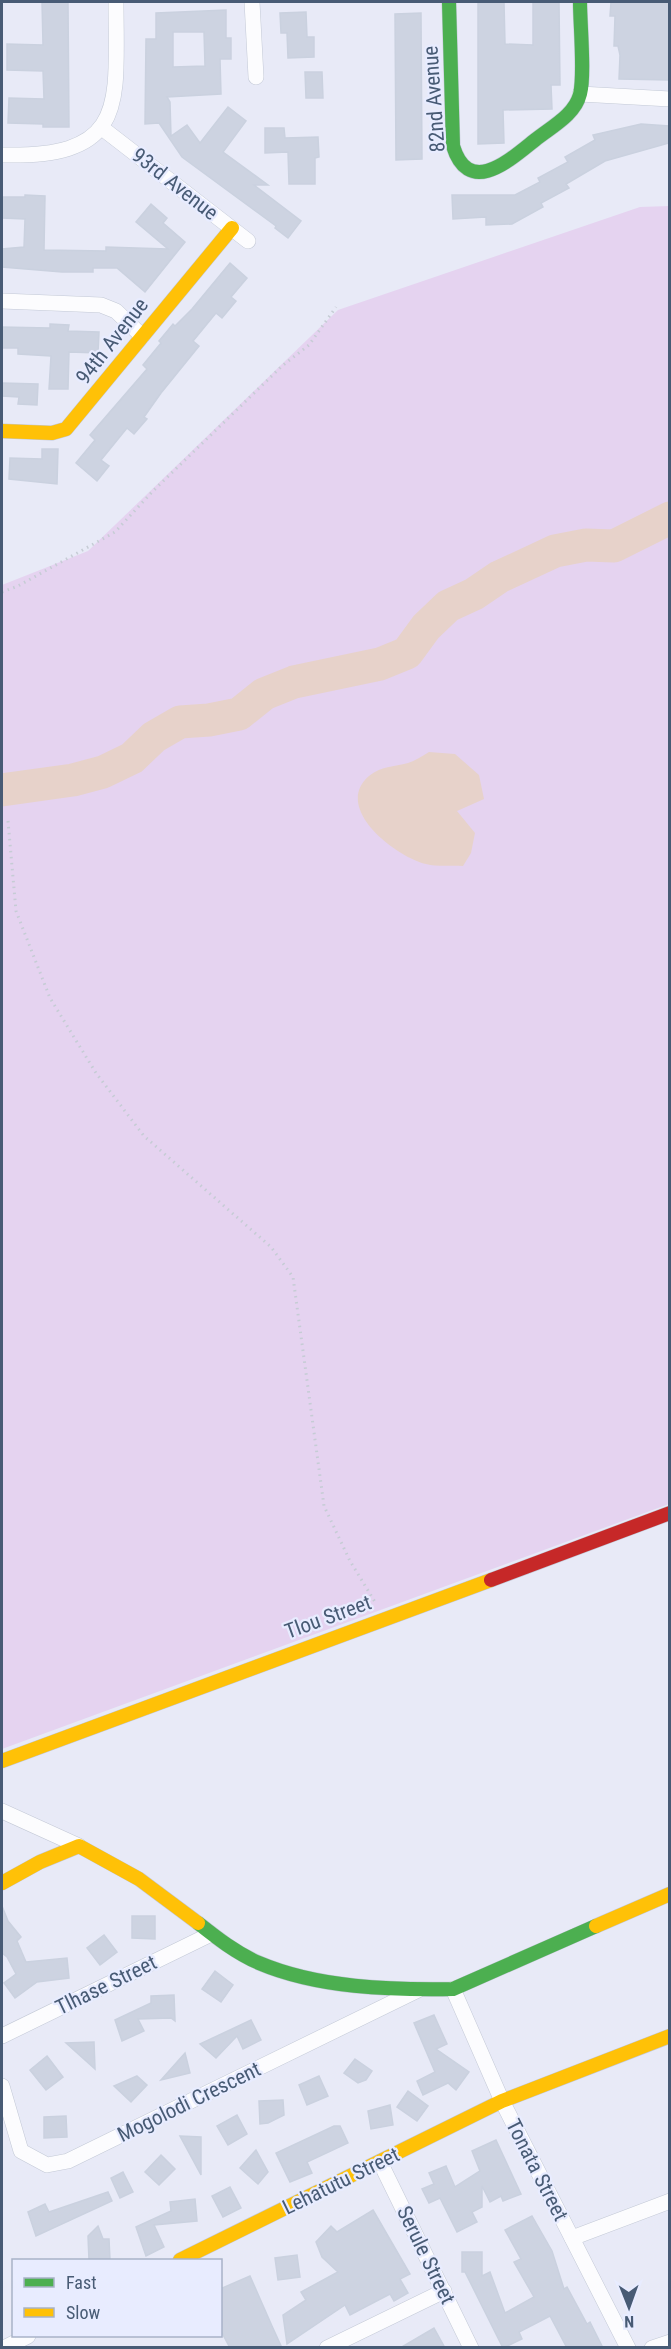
<svg xmlns="http://www.w3.org/2000/svg" width="671" height="2349" viewBox="0 0 671 2349" font-family="'Roboto Condensed',sans-serif">
<rect width="100%" height="100%" fill="#e8eaf7"/>
<path fill="#e5d3f0" d="M669 206V1504L2 1749V585L88 551 338 310 640 207Z"/>
<path fill="#e7d2ca" d="M429 752 455 754 479 775 484 799 457 811 475 833 471 853 463 866C452 865 437 867 426 864 396 857 332 808 369 776 381 766 394 767 408 763 415 761 422 756 429 752Z"/>
<g fill="none" stroke-linecap="round" stroke-linejoin="round">
<path stroke="#e7d2ca" stroke-width="33" d="M2 790 73 780 103 772 132 758 154 737 180 722 209 720 239 714 264 694 294 682 380 664 407 653 426 627 448 606 474 594 499 577 555 551 586 545 614 546 670 518"/>
</g>
<g fill="#cdd3e1" stroke="#cad1df" stroke-width="1.5" fill-rule="evenodd">
<path d="M42 2H68L69 127H43V124L8 123 9 98 44 99 43 71 7 70V44L43 45Z"/>
<path d="M478 2H504L505 44 533 45V2H559L560 85H551L552 109 503 110 504 143 478 144Z"/>
<path d="M611 2H669V80L619 79 620 55 618 46H614L615 16H610Z"/>
<path d="M226 10V38H231V59H220L221 94 167 97 170 102 171 136 187 125 200 143 228 107 246 121 223 152 268 185H254L301 221 288 238 275 228 276 226 182 157 159 123 145 124 146 39H156V13ZM173 32H204L205 66 173 67Z"/>
<path d="M306 12 307 37H314V57L288 58 287 33H281L280 13Z"/>
<path d="M421 13 422 159 396 160 395 14Z"/>
<path d="M305 72H322L323 98H306Z"/>
<path d="M641 124 669 126V143L605 161 566 184 569 188 541 203 543 207 512 224 486 225V217L453 219 452 195H515L540 182 538 178 568 162 565 157 595 140 593 135Z"/>
<path d="M265 128H284L285 138 318 137 319 157 315 158V184H289L288 152 265 153Z"/>
<path d="M25 195 45 196 44 250 106 251V247L168 249 136 222 151 204 167 218 163 223 185 242 145 292 117 268H93V272H62L2 267V249L24 247 25 219 2 218V197H25Z"/>
<path d="M230 263 247 278 231 297 236 301 222 318 216 313 193 341 199 346 161 393 144 417 147 419 134 434 127 428 101 460 109 466 97 481 76 463 95 440 90 435 147 369 143 365 161 343 159 341 173 324 175 326 192 309Z"/>
<path d="M50 324 69 325 68 331 99 332 98 353 69 352 68 389H49L51 356 18 354V348H2V327L50 328Z"/>
<path d="M2 383 38 384 37 405 18 404 19 397 2 396Z"/>
<path d="M42 449H58L57 484 9 479 10 458 42 459Z"/>
<path d="M2 1906 8 1921 21 1937 17 1941 26 1962 67 1958 69 1978 37 1982 15 1998 4 1983 16 1974 7 1957 2 1953Z"/>
<path d="M132 1916H155V1939L132 1938Z"/>
<path d="M104 1935 117 1952 100 1965 87 1948Z"/>
<path d="M215 1971 233 1985 221 2002 202 1989Z"/>
<path d="M174 1995 175 2021 171 2018 138 2019 144 2031 122 2041 115 2020 151 2003V1996Z"/>
<path d="M434 2015 447 2044 436 2049 469 2072 456 2090 448 2083 423 2095 417 2081 435 2072 414 2023Z"/>
<path d="M251 2020 261 2040 243 2049 237 2036 216 2058 200 2044Z"/>
<path d="M94 2042 95 2069 66 2043Z"/>
<path d="M185 2053 190 2073 161 2080Z"/>
<path d="M47 2056 63 2077 46 2090 30 2070Z"/>
<path d="M355 2059 372 2071 366 2080 358 2083 344 2073Z"/>
<path d="M137 2076 147 2085 131 2102 114 2086Z"/>
<path d="M319 2076 328 2096 307 2105 299 2085Z"/>
<path d="M408 2091 428 2106 417 2121 397 2107Z"/>
<path d="M283 2100 284 2115 268 2123 260 2124 259 2101Z"/>
<path d="M390 2105 393 2125 371 2129 368 2111Z"/>
<path d="M237 2115 247 2134 228 2145 217 2126Z"/>
<path d="M66 2116 67 2137 44 2138V2117Z"/>
<path d="M334 2126H340L348 2143 307 2162 312 2173 290 2182 276 2153Z"/>
<path d="M180 2136 201 2137V2175Z"/>
<path d="M496 2140 521 2194 503 2201 501 2196 490 2202 482 2186V2207L472 2212 477 2222 457 2232 440 2198 429 2203 422 2189 434 2184 429 2173 446 2166 455 2187 480 2171 472 2151Z"/>
<path d="M256 2150 268 2172 258 2184 240 2168Z"/>
<path d="M161 2155 175 2169 159 2185 145 2172Z"/>
<path d="M123 2172 133 2192 120 2198 111 2178Z"/>
<path d="M230 2187 241 2208 223 2217 212 2196Z"/>
<path d="M108 2192 112 2201 36 2236 28 2212 45 2204 49 2212Z"/>
<path d="M195 2199 197 2221 154 2225 164 2247 146 2256 136 2227 171 2211 170 2202Z"/>
<path d="M373 2210 410 2274 400 2279 408 2293 394 2301 390 2294 350 2315 345 2305 287 2344 283 2315 306 2300 301 2292 338 2272 322 2257 316 2242 331 2226 337 2232Z"/>
<path d="M532 2216 552 2251 564 2289 567 2287 587 2324 590 2322 603 2348H567L550 2316 519 2332 522 2339 503 2348 465 2272H462V2252H482V2276L490 2272 505 2313 534 2297 514 2262 521 2259 505 2230Z"/>
<path d="M98 2226 103 2239H109L110 2260H89L88 2236Z"/>
<path d="M297 2255 300 2277 278 2280 275 2258Z"/>
<path d="M250 2276 272 2326 282 2348H230L220 2329V2289Z"/>
<path d="M434 2328 445 2348H400Z"/>
</g>
<g fill="none" stroke-linecap="round" stroke-linejoin="round">
<g stroke="#c3c9d6" stroke-width="16">
<g id="street">
<path d="M252 2 256 77"/>
<path d="M580 94 670 99"/>
<path d="M102 128 248 241"/>
<path d="M2 155C129 158 116 104 116 2"/>
<path d="M2 301 101 305 116 311 142 336"/>
<path d="M2 1811 79 1846"/>
<path d="M453 1989 502 2101 628 2348"/>
<path d="M2 2036 211 1934"/>
<path d="M2 2086 21 2151 47 2165 68 2161 418 1990"/>
<path d="M380 2162 471 2348"/>
<path d="M572 2238 670 2201"/>
<path d="M4 2348 28 2336"/>
<path d="M327 2348 444 2291"/>
<path d="M652 2348 670 2342"/>
</g>
</g>
<g stroke="#c1c7d5" stroke-width="15">
<g id="fast">
<path d="M449 2 453 146C469 198 511 159 535 140 551 127 575 115 580 94 585 75 580 24 580 2"/>
<path d="M198 1923C217 1938 236 1953 259 1963 318 1988 390 1990 453 1989L596 1926"/>
</g>
</g>
<g stroke="#c1c7d5" stroke-width="15">
<g id="slow">
<path d="M2 431 52 433 66 429 232 228"/>
<path d="M2 1761 491 1580"/>
<path d="M2 1883 40 1862 79 1846 139 1879 198 1923"/>
<path d="M596 1926 670 1894"/>
<path d="M180 2260 502 2101 670 2036"/>
</g>
</g>
<g stroke="#c1c7d5" stroke-width="15">
<path id="jam" d="M491 1580 670 1513"/>
</g>
<g stroke="#c6ccd5" stroke-width="3" stroke-dasharray="1.5 4.5" stroke-linecap="butt">
<path d="M2 592 18 586 115 532 153 491 282 366 309 345 336 307"/>
<path d="M8 821 16 911 50 998 96 1073 144 1136 271 1247 293 1277 324 1506 350 1561 375 1602"/>
</g>
<use href="#street" stroke="#fcfcfe" stroke-width="15"/>
<use href="#fast" stroke="#4caf50" stroke-width="14"/>
<use href="#slow" stroke="#ffc107" stroke-width="14"/>
<use href="#jam" stroke="#c62828" stroke-width="14"/>
</g>
<g text-anchor="middle" stroke-width="4.5" stroke-linejoin="round" paint-order="stroke">
<g font-size="21" fill="#485b75" stroke="#e8ecff">
<text transform="translate(434 99) rotate(-94)" y="7">82nd Avenue</text>
<text transform="translate(175 184) rotate(38)" y="7">93rd Avenue</text>
<text transform="translate(112 341) rotate(-52)" y="7">94th Avenue</text>
<text transform="translate(328 1617) rotate(-20)" y="7">Tlou Street</text>
<text transform="translate(106 1985) rotate(-26)" y="7">Tlhase Street</text>
<text transform="translate(189 2102) rotate(-26)" y="7">Mogolodi Crescent</text>
<text transform="translate(537 2170) rotate(63)" y="7">Tonata Street</text>
<text transform="translate(341 2181) rotate(-26)" y="7">Lehatutu Street</text>
<text transform="translate(426 2255) rotate(64)" y="7">Serule Street</text>
</g>
</g>
<rect width="671" height="2349" fill="none" stroke="#485b75" stroke-width="6"/>
<rect x="12" y="2259" width="210" height="78" fill="#e8ecff" stroke="#a8b2c8" stroke-width="1.5"/>
<rect x="24" y="2278" width="30" height="9" fill="#4caf50" stroke="#a8b2c8" stroke-width="1.5"/>
<text x="66" y="2289" font-size="18" fill="#485b75">Fast</text>
<rect x="24" y="2308" width="30" height="9" fill="#ffc107" stroke="#a8b2c8" stroke-width="1.5"/>
<text x="66" y="2319" font-size="18" fill="#485b75">Slow</text>
<g transform="translate(629 2307) rotate(179)" stroke="#e8ecff" stroke-width="4.5" paint-order="stroke">
<path d="M0-4.5L10 22L0 15L-10 22Z" fill="#485b75"/>
<text y="-9" font-size="16" font-weight="bold" text-anchor="middle" fill="#485b75">N</text>
</g>
</svg>
